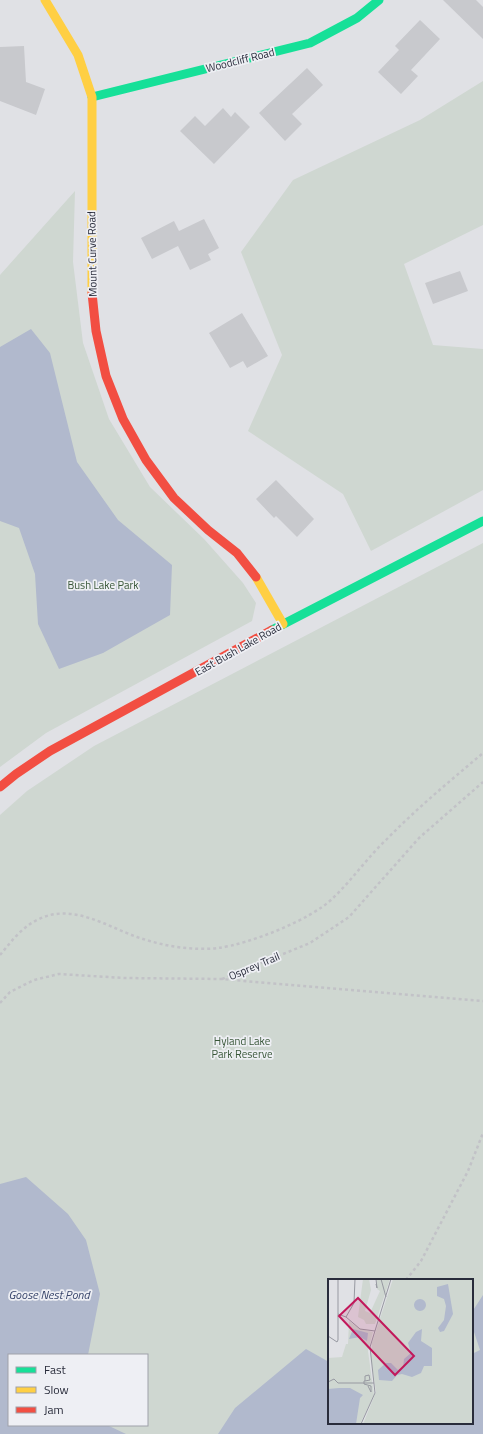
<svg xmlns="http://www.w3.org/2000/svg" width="483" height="1434" viewBox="0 0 483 1434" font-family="'Titillium Web',sans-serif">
<rect width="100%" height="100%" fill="#e0e1e5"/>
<g fill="#cfd7d1" fill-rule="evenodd">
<path d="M483 81V225L404 264 433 345 483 349V490L371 551 343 494 248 431 282 355 241 252 293 180 420 120Z"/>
<path d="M75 191 73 262 83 343 109 419 150 487 204 539 243 583 256 603 252 621 46 733 0 767V275Z"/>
<path d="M483 543V1434H0V815L27 791 94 746ZM329 1280H472V1423H329ZM9 1355H147V1425H9Z"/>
</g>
<g fill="#b1b9cd">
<path d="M31 329 50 353 77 462 118 520 172 565 170 615 103 653 59 669 38 624 35 574 19 528 0 521V347Z"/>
<path d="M26 1177 68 1214 86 1240 100 1294 88 1355H9V1425H107L126 1434H0V1184Z"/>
<path d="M483 1295V1434H218L235 1408 306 1349 329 1362V1423H472V1354L480 1350 472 1326V1312Z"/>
</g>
<g fill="#c8c9cd">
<path d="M443 0H476L483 7V39Z"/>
<path d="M420 20 440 39 411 70 418 76 401 94 378 72 399 50 395 46Z"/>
<path d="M24 46 26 82 45 89 36 115 0 101V47Z"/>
<path d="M307 68 323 85 292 114 302 124 285 141 259 113Z"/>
<path d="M223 108 231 117 235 112 250 127 214 164 180 131 195 116 205 126Z"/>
<path d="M204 219 219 248 208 254 211 260 190 270 178 246 152 259 141 238 174 221 179 231Z"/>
<path d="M460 271 468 291 433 304 425 283Z"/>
<path d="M242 313 268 356 247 368 243 361 230 368 209 333Z"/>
<path d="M276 480 314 519 297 537 276 516 274 518 256 499Z"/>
</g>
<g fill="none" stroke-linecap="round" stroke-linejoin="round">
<g stroke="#c2c2c7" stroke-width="2.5" stroke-dasharray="3 3" stroke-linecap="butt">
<path d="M0 955C11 942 21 928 37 920 71 902 106 926 137 937 163 946 191 951 218 948 249 944 311 920 333 898 352 880 367 858 386 840 416 809 450 781 483 753"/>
<path d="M222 979 310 943 349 917 419 838 483 782"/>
<path d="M0 1003 10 992 34 980 59 974 124 978 221 979 483 1001"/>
<path d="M406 1280 421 1261 468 1171 483 1133"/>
</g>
<g stroke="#16e098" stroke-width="9">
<path d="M92 97 310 43 357 18 379 0"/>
<path d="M272 630 483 521"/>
</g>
<g stroke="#ffcf43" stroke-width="9">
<path d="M45 0 78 55 92 97V293"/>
<path d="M256 577 283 624"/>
</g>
<g stroke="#f24e42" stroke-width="9">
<path d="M92 293 96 331 106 376 123 419 146 460 174 498 208 530 237 553 256 577"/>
<path d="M0 787 16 774 50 751 272 630"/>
</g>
</g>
<g text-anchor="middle" stroke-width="3.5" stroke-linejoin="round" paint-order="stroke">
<g font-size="11" fill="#292c3b" stroke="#eeeff4">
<text transform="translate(240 60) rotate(-14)" y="4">Woodcliff Road</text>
<text transform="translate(92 254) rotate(-91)" y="4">Mount Curve Road</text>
<text transform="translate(238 649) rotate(-29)" y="4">East Bush Lake Road</text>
<text transform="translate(254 966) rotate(-23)" y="4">Osprey Trail</text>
</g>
<g font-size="11" fill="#385638" stroke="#eeeff4">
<text x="103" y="589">Bush Lake Park</text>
<text x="242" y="1045">Hyland Lake<tspan x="242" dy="13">Park Reserve</tspan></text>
</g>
<g font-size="12" font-style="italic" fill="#38456b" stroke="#eeeff4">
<text x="49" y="1299">Goose Nest Pond</text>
</g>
</g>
<g transform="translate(328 1279)">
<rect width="145" height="145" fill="#e0e1e5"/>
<path d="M35 0H41L43 11 37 32 42 34 52 12 49 10V0H62L47 45H38L36 41 30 38ZM65 0H145V145H35L48 113 43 79 44 64ZM21 42 32 50 45 53 40 72 46 116 32 145H0V79L14 78 18 65H20Z" fill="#cfd7d1"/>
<path d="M120 5 125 35 116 52 112 53 110 49 116 41 118 27 116 20 109 17V8ZM86 26a6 6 0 1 1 12 0a6 6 0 1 1-12 0ZM25 50 40 54 39 62 32 58 21 60ZM94 50 93 62 104 69V87H96L93 94 84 98 74 95 69 96 64 102 51 101 50 91 58 84H63L70 91 75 89 76 80 83 74 80 64 88 53ZM11 109H22L35 116 32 119 28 145H0V110Z" fill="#b1b9cd"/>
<path fill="none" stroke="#9799a1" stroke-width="1" d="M48 0 49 9 48 5M53 0 58 18M10 35 18 38 32 50 47 52M18 38 26 24 27 0M0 57 9 63 10 61V0M0 103 6 100 10 104H46M36 105V102H37L42 101 41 96 37 97V102M36 105 43 107V113L40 107M33 145 47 114 42 68 63 0"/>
<path fill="#c2185b" fill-opacity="0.15" stroke="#c2185b" stroke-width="2" d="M30 19 86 77 67 96 11 37Z"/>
<rect width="145" height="145" fill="none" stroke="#292c3b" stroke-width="2"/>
</g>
<rect x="8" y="1354" width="140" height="72" fill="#eeeff4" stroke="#9fa1aa"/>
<rect x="16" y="1367" width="20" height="6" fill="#16e098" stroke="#9fa1aa"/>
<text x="44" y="1374" font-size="12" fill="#292c3b">Fast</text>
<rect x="16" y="1387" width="20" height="6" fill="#ffcf43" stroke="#9fa1aa"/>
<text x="44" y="1394" font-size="12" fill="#292c3b">Slow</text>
<rect x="16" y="1407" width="20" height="6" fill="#f24e42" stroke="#9fa1aa"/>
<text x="44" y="1414" font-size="12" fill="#292c3b">Jam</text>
</svg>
